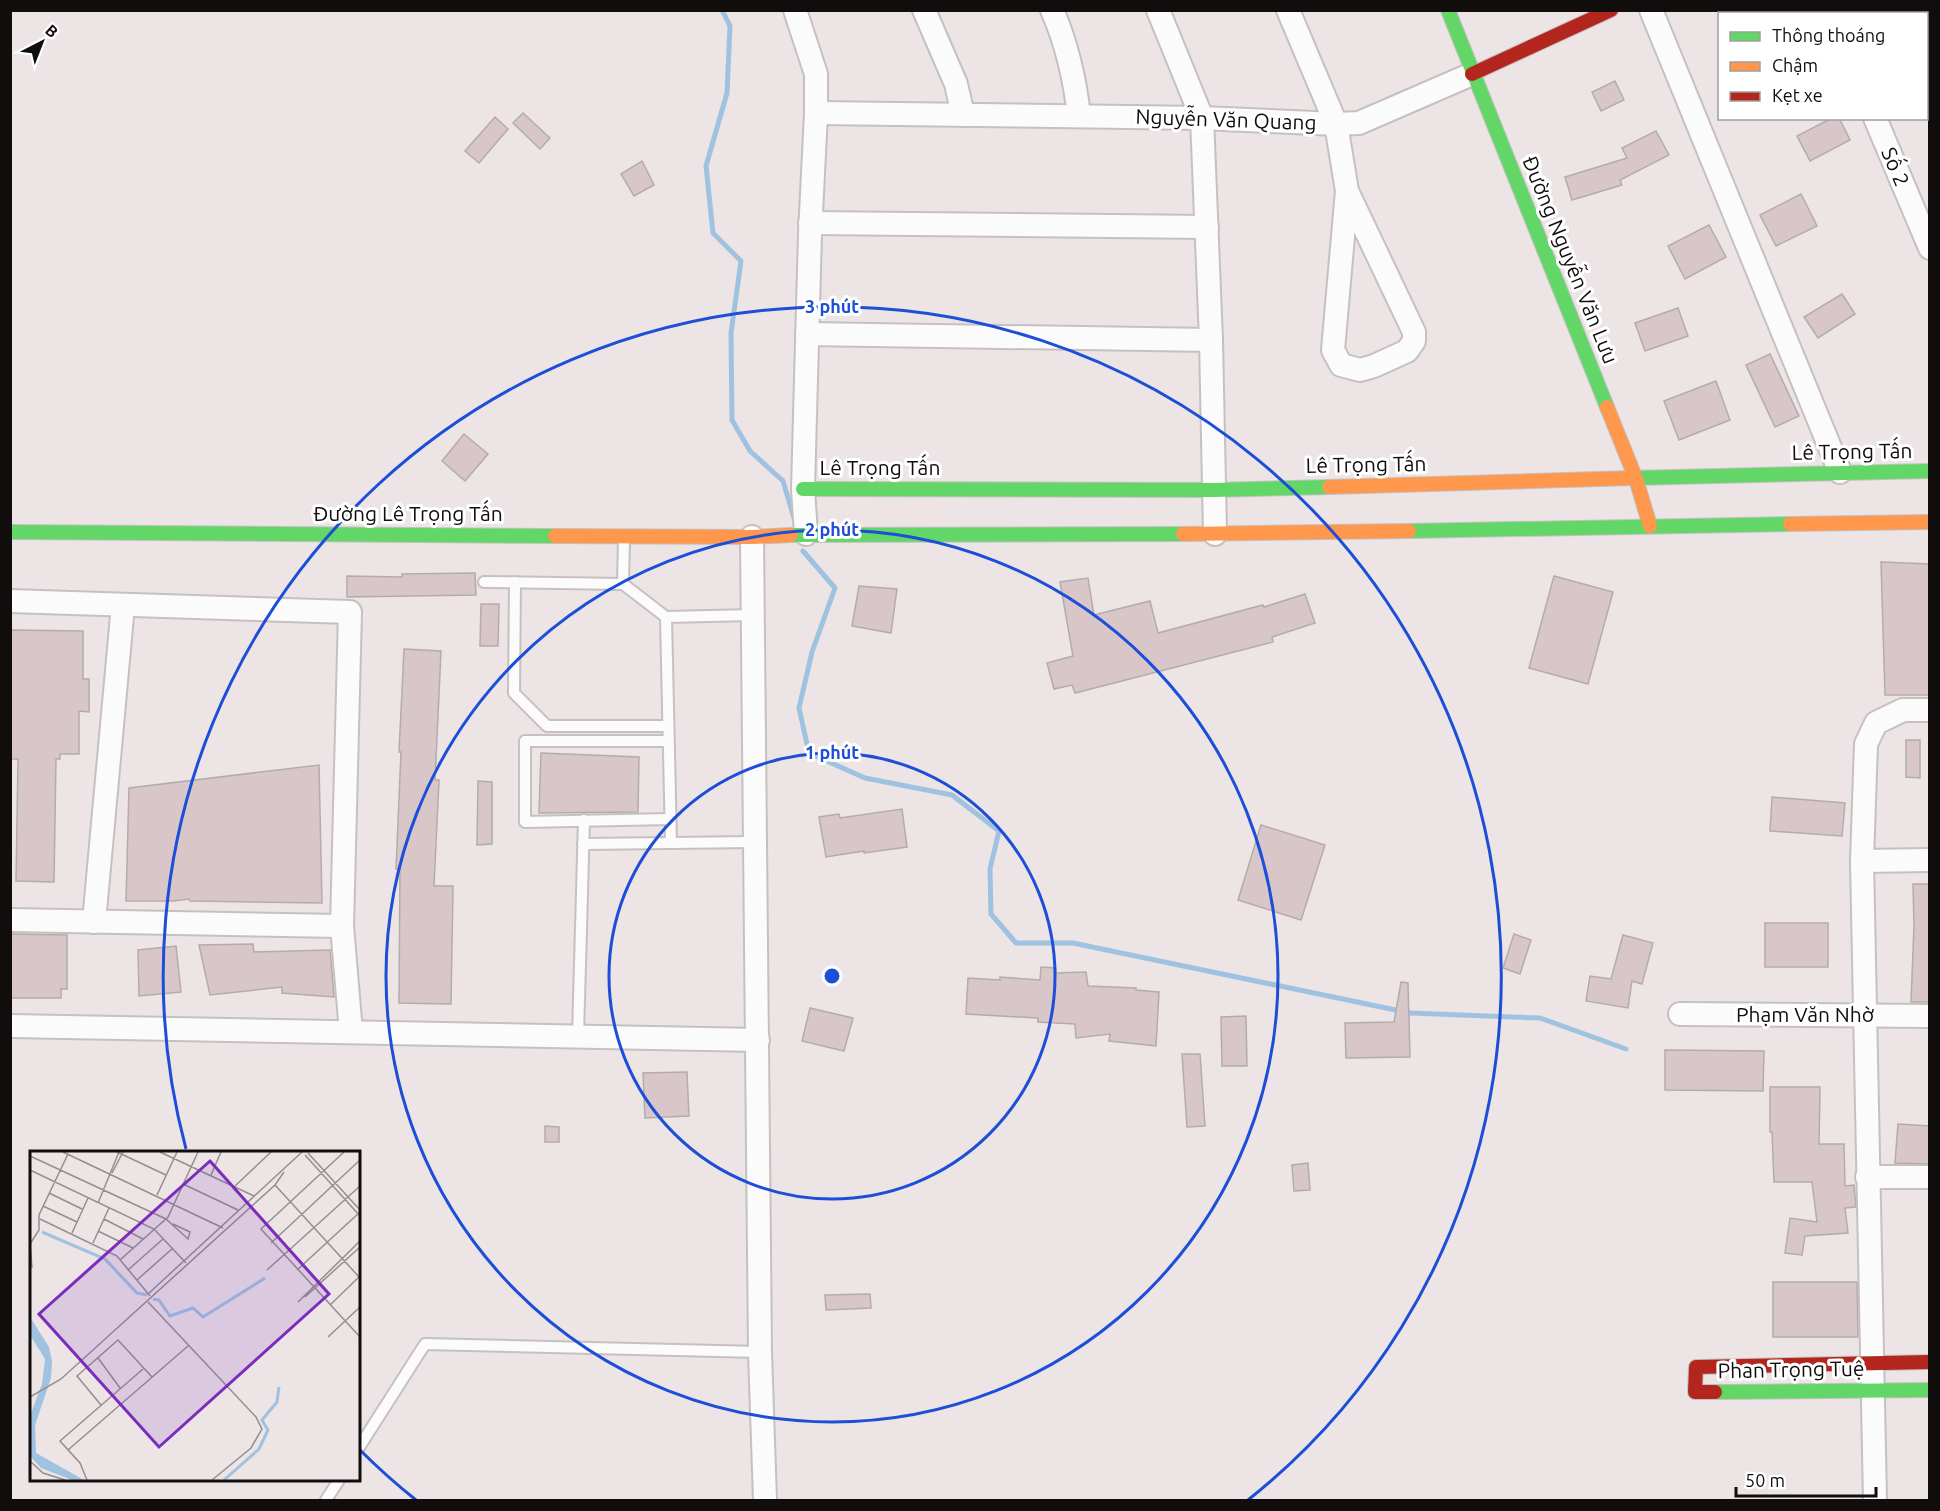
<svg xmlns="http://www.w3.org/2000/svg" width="1940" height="1511" viewBox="0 0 1940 1511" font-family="Ubuntu,sans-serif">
<rect width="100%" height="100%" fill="#ece4e5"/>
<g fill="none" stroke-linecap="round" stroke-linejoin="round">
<g stroke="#a0c2e1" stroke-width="5">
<path d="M722 10 730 26 727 93 706 166 713 233 741 261 731 333 732 420 750 451 783 481 794 518"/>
<path d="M803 551 835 588 812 652 799 708 809 753 865 778 952 795 999 831 990 869 991 914 1016 943H1073L1410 1013 1540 1018 1626 1049"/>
</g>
</g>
<g fill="#d8c6c9" stroke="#b3acad" stroke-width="1.5">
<path d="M1615 81 1624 100 1601 111 1592 92Z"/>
<path d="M523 113 550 138 540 149 513 123Z"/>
<path d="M495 117 508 129 479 163 465 151Z"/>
<path d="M1832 118H1839L1850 140 1810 161 1797 136Z"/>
<path d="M1656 131 1669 155 1620 180 1622 185 1572 200 1565 177 1627 158 1622 148Z"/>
<path d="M642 161 654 185 634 196 621 174Z"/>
<path d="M1801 194 1817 226 1776 246 1760 215Z"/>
<path d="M1709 225 1726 257 1685 279 1668 246Z"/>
<path d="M1842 294 1855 314 1818 338 1804 317Z"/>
<path d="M1678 308 1688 336 1645 351 1635 323Z"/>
<path d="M1770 354 1799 416 1775 427 1746 365Z"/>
<path d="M1716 381 1730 420 1679 440 1664 401Z"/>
<path d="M464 434 488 454 465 481 442 461Z"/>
<path d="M1881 562 1929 564V695H1885Z"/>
<path d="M475 573 476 595 347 597V576L402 577V574Z"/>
<path d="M1554 576 1613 592 1588 684 1529 668Z"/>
<path d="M1088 578 1094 615 1150 601 1158 633 1263 605 1264 607 1305 594 1315 623 1272 637 1273 642 1075 693 1072 685 1054 689 1047 663 1073 656 1060 582Z"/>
<path d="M859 586 897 589 891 633 852 626Z"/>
<path d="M481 604H499L498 646H480Z"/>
<path d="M10 630 83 631V679H89V712L79 711V754H60V759H56L54 882 16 881 18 759H10Z"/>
<path d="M404 649 441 651 435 780H439L434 886H453L451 1004 399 1003 400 869H396L401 752H399Z"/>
<path d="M1906 740H1920V778L1906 777Z"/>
<path d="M541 753 639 757 638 812 539 813Z"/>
<path d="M319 765 322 903 190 901 189 899 173 901H126L129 788Z"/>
<path d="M478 781 492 782V844L477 845Z"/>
<path d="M1772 797 1845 803 1842 836 1770 831Z"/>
<path d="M902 809 907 847 864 853V851L826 857 819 817 839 814 840 818Z"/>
<path d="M1261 825 1325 845 1301 920 1238 900Z"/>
<path d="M1913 884H1929V1002H1911L1914 925Z"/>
<rect x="1765" y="923" width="63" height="44"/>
<path d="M10 934 67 935V989H61V998H10Z"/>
<path d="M1514 934 1531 940 1520 974 1503 968Z"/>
<path d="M1623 935 1653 943 1642 984 1632 981 1628 1008 1586 1001 1590 976 1611 979Z"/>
<path d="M253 944 254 952 330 950 334 997 282 993V987L210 995 199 945Z"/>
<path d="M176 946 181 992 139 996 138 950Z"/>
<path d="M1041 967 1056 968V973L1086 972 1088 986 1136 988V990L1159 992 1156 1046 1109 1041 1110 1034 1076 1038 1075 1024 1038 1022V1018L966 1014 968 978 1000 980V977L1040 980Z"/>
<path d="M1401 982 1408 983 1410 1057 1346 1058 1345 1023 1394 1022Z"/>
<path d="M810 1008 853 1018 844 1051 802 1041Z"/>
<path d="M1246 1016 1247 1066H1222L1221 1017Z"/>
<path d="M1665 1050 1764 1051 1763 1091 1665 1090Z"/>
<path d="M1182 1054H1200L1205 1126 1187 1127Z"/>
<path d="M687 1072 689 1116 645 1118 643 1073Z"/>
<path d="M1770 1087H1820L1819 1144H1844L1845 1186 1854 1185 1856 1207 1845 1208 1848 1233 1805 1236 1802 1255 1785 1253 1790 1218 1817 1222 1812 1182H1774L1772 1132H1770Z"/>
<path d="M1898 1124 1929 1126V1164L1895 1163Z"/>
<path d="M545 1126 559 1127V1142H545Z"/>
<path d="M1308 1163 1310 1190 1294 1191 1292 1165Z"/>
<path d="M1773 1282H1857L1858 1337H1773Z"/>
<path d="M870 1294 871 1308 826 1310 825 1295Z"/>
</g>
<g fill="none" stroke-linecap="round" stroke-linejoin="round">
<g stroke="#c6c0c1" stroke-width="14">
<g id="lane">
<path d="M484 582 623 584 666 617 671 843"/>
<path d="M515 582 514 693 547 726H668"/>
<path d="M623 584 624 539"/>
<path d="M666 617 753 615"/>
<path d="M668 741H525V822L670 819"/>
<path d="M583 844 755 842"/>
<path d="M578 1036 584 820"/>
<path d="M358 1449 425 1344 760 1352"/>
<path d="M326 1500 339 1480"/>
</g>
</g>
<g stroke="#c6c0c1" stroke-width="26">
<g id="street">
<path d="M795 10 816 74V113L810 234 803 489 806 534"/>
<path d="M924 10 956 84 963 115"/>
<path d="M1052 10C1067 44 1075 80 1079 116"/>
<path d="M1158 10 1202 118 1211 340 1215 534"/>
<path d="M1288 10 1336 124 1347 191 1333 350 1341 365 1360 370 1374 366 1407 351 1414 341V332L1347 191"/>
<path d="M1651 10 1840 472"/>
<path d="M1825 10 1827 14"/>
<path d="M1926 67 1930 66"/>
<path d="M816 113 1202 118 1336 124 1359 123 1472 74"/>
<path d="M1875 118 1930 248"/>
<path d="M810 223 1207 227"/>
<path d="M807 334 1211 340"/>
<path d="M752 537 760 1352 765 1500"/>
<path d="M10 601 350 612 342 926 351 1032"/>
<path d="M1862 861 1930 860"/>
<path d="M10 920 342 926"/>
<path d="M94 922 123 605"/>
<path d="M1680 1014 1930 1016"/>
<path d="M10 1026 758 1040"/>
<path d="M1867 1177H1930"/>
<path d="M1875 1500 1862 861 1866 744 1876 723 1903 710H1930"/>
</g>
</g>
<g stroke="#c6c0c1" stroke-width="16">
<g id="fast">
<path d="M1448 10 1607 407"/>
<path d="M1632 478 1930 471"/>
<path d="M803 489 1214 490 1329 487"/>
<path d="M1409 531 1790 524"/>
<path d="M10 532 555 536"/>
<path d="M791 535 1183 534"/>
<path d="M1715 1392 1930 1390"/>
</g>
</g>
<g stroke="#c6c0c1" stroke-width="16">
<g id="slow">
<path d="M1607 407 1636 479 1650 526"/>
<path d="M1329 487 1632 478"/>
<path d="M1790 524 1930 522"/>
<path d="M1183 534 1409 531"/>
<path d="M555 536 752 537 791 535"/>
</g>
</g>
<g stroke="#c6c0c1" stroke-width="16">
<g id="jam">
<path d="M1472 74 1611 10"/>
<path d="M1715 1392H1695L1696 1367 1930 1362"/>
</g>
</g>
<use href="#lane" stroke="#fcfbfb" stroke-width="10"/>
<use href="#street" stroke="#fcfbfb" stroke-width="22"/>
<use href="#fast" stroke="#63d668" stroke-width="14"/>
<use href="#slow" stroke="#ff974d" stroke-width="14"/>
<use href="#jam" stroke="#b3261e" stroke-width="14"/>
</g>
<g fill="none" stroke="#1d4ed8" stroke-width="3">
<circle cx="832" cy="976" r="223"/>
<circle cx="832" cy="976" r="446"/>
<path d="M416 1500A669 669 0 0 1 359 1449M186 1149A669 669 0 1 1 1248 1500"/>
</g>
<g text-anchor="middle" stroke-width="6" stroke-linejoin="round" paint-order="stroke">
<g font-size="21" fill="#120d0d" stroke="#fff">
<text transform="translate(1226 120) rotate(2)" y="7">Nguyễn Văn Quang</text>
<text transform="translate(1895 167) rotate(67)" y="7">Số 2</text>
<text transform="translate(1570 260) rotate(68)" y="7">Đường Nguyễn Văn Lưu</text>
<text transform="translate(1852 452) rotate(-1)" y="7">Lê Trọng Tấn</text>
<text transform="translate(1366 465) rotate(-1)" y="7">Lê Trọng Tấn</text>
<text x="880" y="475">Lê Trọng Tấn</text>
<text x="408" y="521">Đường Lê Trọng Tấn</text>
<text x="1805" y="1022">Phạm Văn Nhờ</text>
<text transform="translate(1791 1370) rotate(-1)" y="7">Phan Trọng Tuệ</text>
</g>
</g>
<g transform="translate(30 1151)">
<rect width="330" height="330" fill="#ece4e5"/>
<path d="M0 166 19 196 22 210 21 227 5 274 6 302 54 329H42L11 317 0 305V265L12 233 15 208 0 184Z" fill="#a0c2e1"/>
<path fill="none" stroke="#a0c2e1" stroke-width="3" d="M12 81 75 108 107 142 117 144M123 148 129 149 140 165 163 157 173 166 235 127M194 329 229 298 238 279 232 269 247 251 249 236"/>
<path fill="none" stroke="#958e8f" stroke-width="1.5" d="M33 1 193 77M87 1 136 24M130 1 224 45M314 1 231 78 330 186M278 2 330 59M275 4 330 65M0 5 136 68 158 88 160 81 143 73M0 19 124 78 156 112M82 22 93 1M181 24 191 1M153 33 208 59M245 34 330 127M205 35 241 1M19 42 52 58M127 44 147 1M68 52 89 1M13 55 47 71M10 68 87 105 120 145M74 68 113 88M68 80 103 97M42 82 58 47M63 92 79 57M241 92 330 9M90 109 138 66 168 1M2 117 0 93 9 79V64L38 3M98 119 133 88M237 119 330 35M267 119 330 61M107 129 143 97M118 143 272 1M275 146 330 96M118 151 226 266 232 278 221 297 182 329M268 151 330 90M300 154 330 125M298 186 330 156M68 207 90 237M0 246 31 228 245 34 254 21M71 254 47 225 88 189 122 226M38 299 158 195M0 310 13 322 35 329M57 329 50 312 30 290 113 218"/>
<path fill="#7b2cbf" fill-opacity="0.15" stroke="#7b2cbf" stroke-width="3" d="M180 10 299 143 129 296 9 163Z"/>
<rect width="330" height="330" fill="none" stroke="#120d0d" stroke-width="3"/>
</g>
<circle cx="832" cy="976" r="9" fill="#1d4ed8" stroke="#fff" stroke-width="3"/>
<g font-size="18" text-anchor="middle" font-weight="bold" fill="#1d4ed8" stroke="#fff" stroke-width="6" stroke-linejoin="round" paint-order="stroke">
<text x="832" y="313">3 phút</text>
<text x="832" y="536">2 phút</text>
<text x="832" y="759">1 phút</text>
</g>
<rect width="1940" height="1511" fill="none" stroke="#120d0d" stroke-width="24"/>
<rect x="1718" y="12" width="210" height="108" fill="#ffffff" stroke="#a09e9e" stroke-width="1.5"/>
<rect x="1730" y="32" width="30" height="9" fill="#63d668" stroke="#a09e9e" stroke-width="1.5"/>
<text x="1772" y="42" font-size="18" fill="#120d0d">Thông thoáng</text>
<rect x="1730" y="62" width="30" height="9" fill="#ff974d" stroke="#a09e9e" stroke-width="1.5"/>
<text x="1772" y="72" font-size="18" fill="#120d0d">Chậm</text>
<rect x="1730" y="92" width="30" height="9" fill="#b3261e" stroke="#a09e9e" stroke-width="1.5"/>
<text x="1772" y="102" font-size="18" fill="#120d0d">Kẹt xe</text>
<g transform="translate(42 42) rotate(42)" stroke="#ffffff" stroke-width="4.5" paint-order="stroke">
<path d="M0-4.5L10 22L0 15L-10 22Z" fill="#120d0d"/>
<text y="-9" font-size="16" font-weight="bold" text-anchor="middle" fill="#120d0d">B</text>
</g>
<path d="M1736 1487v9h140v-9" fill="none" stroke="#120d0d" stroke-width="3"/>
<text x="1745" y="1487" font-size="18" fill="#120d0d" stroke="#ffffff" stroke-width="4.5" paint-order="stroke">50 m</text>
</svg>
